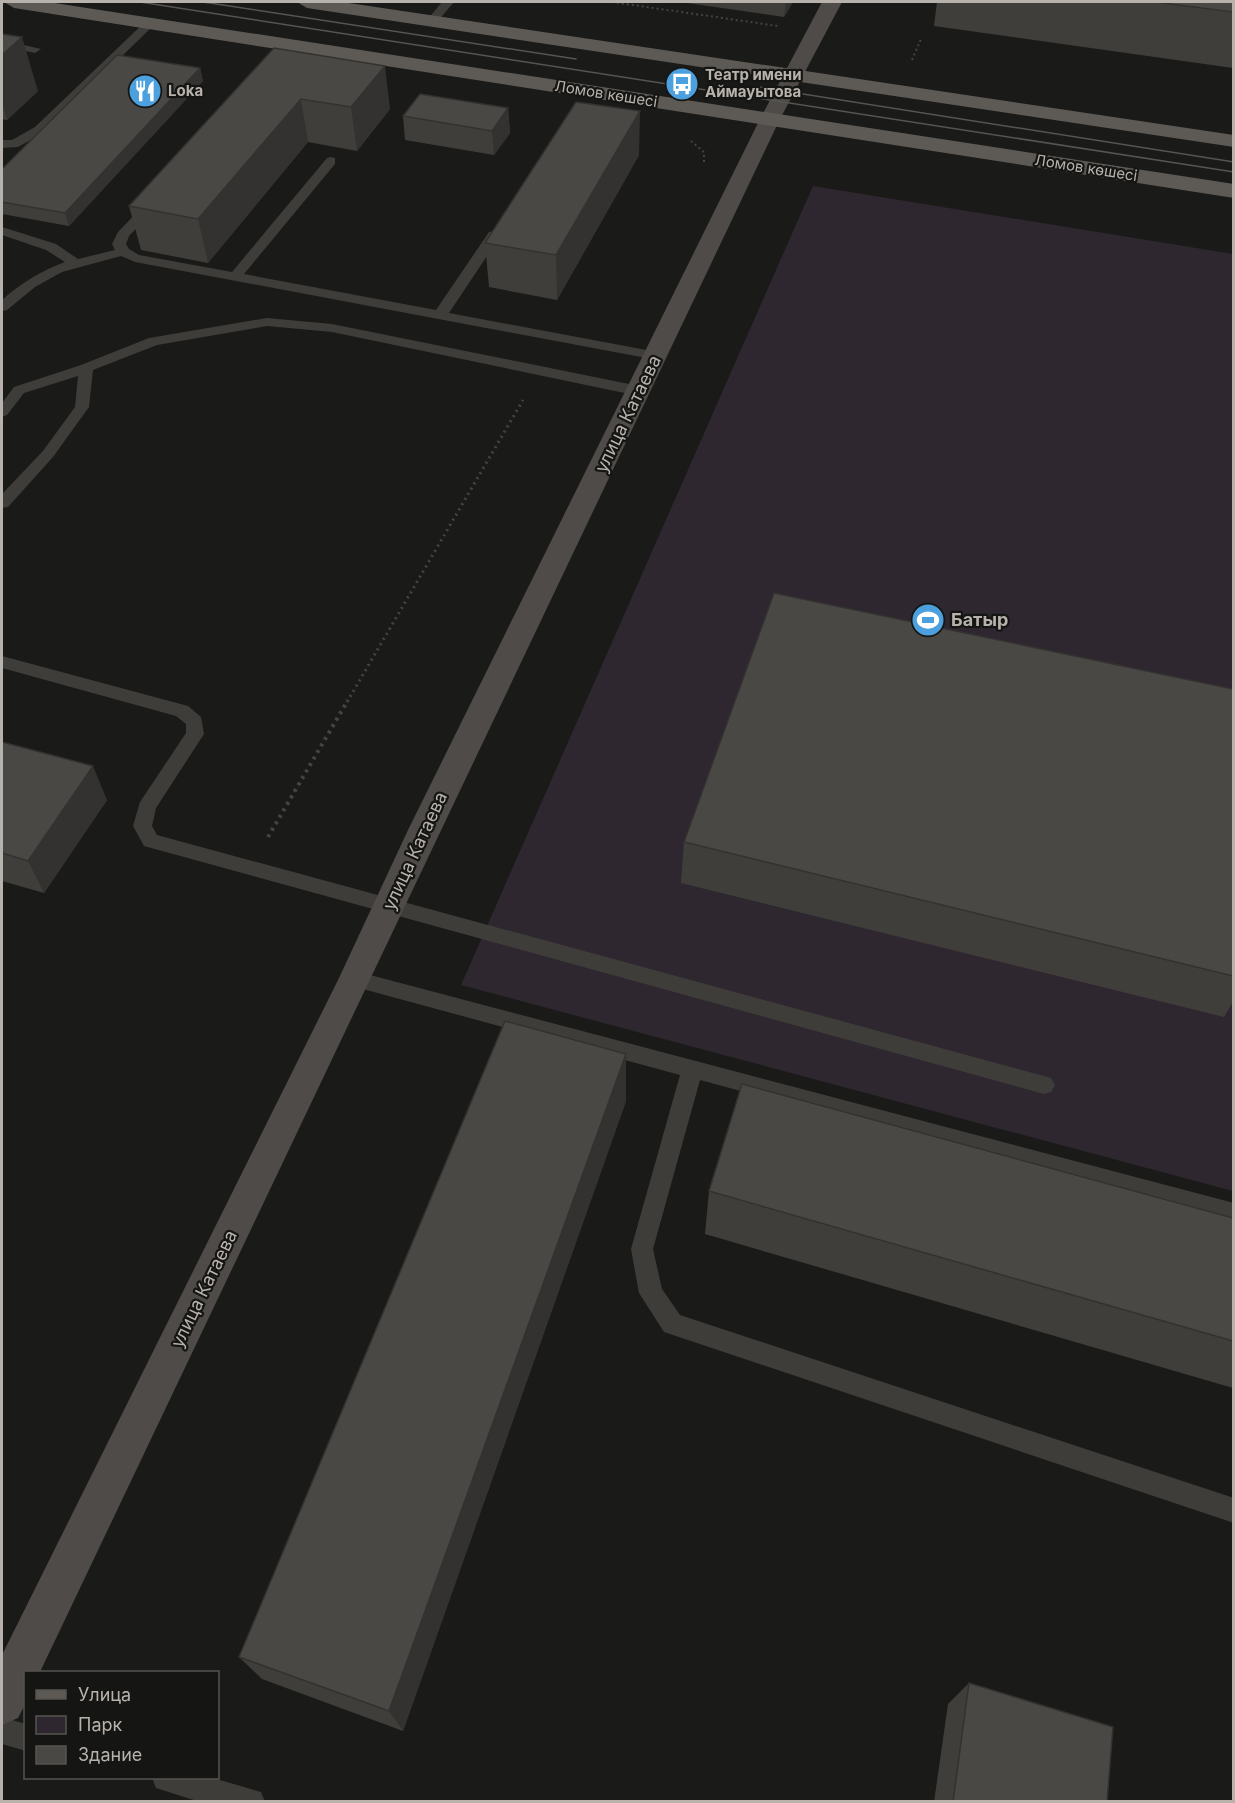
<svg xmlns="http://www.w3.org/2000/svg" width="1235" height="1803" viewBox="0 0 1235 1803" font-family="Inter,sans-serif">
<rect width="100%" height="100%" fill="#1a1a18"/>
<path fill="#2e272f" d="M813 186 1233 254V1191L461 985Z"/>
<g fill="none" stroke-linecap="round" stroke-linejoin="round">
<g stroke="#464340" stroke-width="2" stroke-dasharray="2 3" stroke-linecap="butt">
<path d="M612 2 778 26"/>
<path d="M912 60 921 39"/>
<path d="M691 141 704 152V164"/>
</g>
<path stroke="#464340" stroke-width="3" stroke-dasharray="2 4" stroke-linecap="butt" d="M347 702 523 400"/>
<path stroke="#464340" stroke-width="4" stroke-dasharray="3 4.5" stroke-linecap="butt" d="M268 837 348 700"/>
<g fill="#3f3d3a" fill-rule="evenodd">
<path d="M442 2H454L437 22H429L427 20Z"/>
<path d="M146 21 156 23 43 133 18 147 2 148V140H12L35 127Z"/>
<path d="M2 40 41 49 35 53 2 46Z"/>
<path d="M331 157 335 158V164L244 274 436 310 489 232 494 231 501 235 449 313 657 352 664 356 657 360 135 262 121 256 62 272 35 287 7 310 2 311V300C21 283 41 271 65 262L46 250 2 235V227L56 244 78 259 115 250 112 244 118 232 146 203 151 202 158 206 129 236 126 244 129 249 139 255 232 272 327 158Z"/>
<path d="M267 318 332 324 639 386 646 391 639 396 332 332 267 326 157 345 93 370 89 407 53 457 8 507 2 508V494L43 451 75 407 78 376 24 393 7 415 2 417V403L14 387 81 365 149 338Z"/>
<path d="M2 656 188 706 201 717 204 734 156 808 152 826 157 835 1044 1076 1051 1078 1055 1085 1051 1092 1044 1094 144 846 133 826 140 802 186 733V724L176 716 2 668Z"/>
<path d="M355 971 1234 1203V1224L700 1080 653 1249 662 1289 680 1315 1234 1498V1523L664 1332 639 1293 631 1249 680 1075 348 985 345 979 348 973Z"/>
<path d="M2 1717 26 1724V1751L2 1744Z"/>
<path d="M152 1778H213L261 1792 265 1802H200L156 1788Z"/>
</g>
<path fill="#4e4b48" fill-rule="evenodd" d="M822 2H842L780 119 40 1672H26V1703L18 1718 2 1725V1655L339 978 408 830 760 119Z"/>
<g fill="#5d5a56" fill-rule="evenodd">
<path d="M4 2H48L1234 184V198L14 8Z"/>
<path d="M297 2H342L1234 135V147L307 8Z"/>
</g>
<g stroke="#575451" stroke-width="1.5">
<path d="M140 2 1234 172"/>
<path d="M203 2 576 59"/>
<path d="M759 87 1234 162"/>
</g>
</g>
<g fill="#403e3b">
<path d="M680 2H793L784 17Z"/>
<path d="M937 2H1233V68L934 26Z"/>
<path d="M2 34 38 91 7 120 2 119Z"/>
<path d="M274 48 390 109 357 151 308 142 208 263 141 250 129 206Z"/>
<path d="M200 68 203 81 69 226 2 214V169Z"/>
<path d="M508 108 510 133 494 155 405 140 403 116Z"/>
<path d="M639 155 557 300 489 287 485 243Z"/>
<path d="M1233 689V1002L1224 1017 681 883 684 842Z"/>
<path d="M2 742 107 800 44 893 2 881Z"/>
<path d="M626 1101 403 1731 262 1679 239 1657Z"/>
<path d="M709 1191 1233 1218V1388L705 1234Z"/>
<path d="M969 1683 1107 1802H934L948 1704Z"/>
</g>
<g fill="#343230">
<path d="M786 2H793L784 17Z"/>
<path d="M22 37 38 91 7 120 2 103V55Z"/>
<path d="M385 66 390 109 357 151 351 107Z"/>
<path d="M200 68 203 81 69 226 65 213Z"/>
<path d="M301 99 308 142 208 263 198 219Z"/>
<path d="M508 108 510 133 494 155 492 131Z"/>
<path d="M640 111 639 155 557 300 556 255Z"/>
<path d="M93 766 107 800 44 893 28 861Z"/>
<path d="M626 1054V1101L403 1731 389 1711Z"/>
</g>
<g fill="#4a4845" stroke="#343230" stroke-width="1.5">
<path d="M1155 2H1233V12Z"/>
<path d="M2 34 22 37 2 55Z"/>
<path d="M274 48 385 66 351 107 301 99 198 219 129 206Z"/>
<path d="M117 55 200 68 65 213 2 202V169Z"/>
<path d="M420 94 508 108 492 131 403 116Z"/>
<path d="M576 102 640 111 556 255 485 243Z"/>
<path d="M774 593 1233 689V976L684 842Z"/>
<path d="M2 742 93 766 28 861 2 853Z"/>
<path d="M505 1021 626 1054 389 1711 239 1657Z"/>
<path d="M742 1084 1233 1218V1341L709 1191Z"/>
<path d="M969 1683 1113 1727 1107 1802H953Z"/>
</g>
<defs>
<g id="bus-disc" transform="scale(1.725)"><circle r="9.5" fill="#4ca0de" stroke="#151513"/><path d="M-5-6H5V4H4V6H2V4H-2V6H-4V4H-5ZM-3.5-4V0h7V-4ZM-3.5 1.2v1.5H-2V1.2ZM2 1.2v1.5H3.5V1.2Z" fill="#fff"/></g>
<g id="restaurant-disc" transform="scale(1.725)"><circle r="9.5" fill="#4ca0de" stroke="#151513"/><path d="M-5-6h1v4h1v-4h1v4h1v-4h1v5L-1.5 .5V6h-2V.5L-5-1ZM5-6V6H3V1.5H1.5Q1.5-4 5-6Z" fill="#fff"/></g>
<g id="stadium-disc" transform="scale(1.725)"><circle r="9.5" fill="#4ca0de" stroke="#151513"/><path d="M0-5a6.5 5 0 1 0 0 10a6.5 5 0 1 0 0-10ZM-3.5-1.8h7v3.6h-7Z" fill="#fff"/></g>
</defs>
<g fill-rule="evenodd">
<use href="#bus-disc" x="682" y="84"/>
<use href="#restaurant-disc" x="145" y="91"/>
<use href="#stadium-disc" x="928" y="620"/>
</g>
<g text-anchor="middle" stroke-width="4.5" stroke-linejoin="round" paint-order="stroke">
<g font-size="15" font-weight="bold" fill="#b8b2ac" stroke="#151513" text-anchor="start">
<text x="705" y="80">Театр имени<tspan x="705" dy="17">Аймауытова</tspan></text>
<text x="168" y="96">Loka</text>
</g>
<g font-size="15" fill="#b8b2ac" stroke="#151513">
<text transform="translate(606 94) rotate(9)" y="5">Ломов көшесі</text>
<text transform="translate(1086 168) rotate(9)" y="5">Ломов көшесі</text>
</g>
<g font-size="18" fill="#b8b2ac" stroke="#151513">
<text transform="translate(628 414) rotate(-64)" y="6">улица Катаева</text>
<text transform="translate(415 851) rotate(-65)" y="6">улица Катаева</text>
<text transform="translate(204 1289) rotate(-64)" y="6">улица Катаева</text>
</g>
<g font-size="18" font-weight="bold" fill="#b8b2ac" stroke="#151513" text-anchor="start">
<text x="951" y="626">Батыр</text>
</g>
</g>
<rect width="1235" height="1803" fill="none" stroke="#b8b2ac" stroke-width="6"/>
<rect x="24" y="1671" width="195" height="108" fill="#151513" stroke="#565450" stroke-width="1.5"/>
<rect x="36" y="1690" width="30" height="9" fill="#5d5a56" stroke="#565450" stroke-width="1.5"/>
<text x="78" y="1701" font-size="18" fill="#b8b2ac">Улица</text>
<rect x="36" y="1716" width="30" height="18" fill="#2e272f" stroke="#565450" stroke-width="1.5"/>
<text x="78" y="1731" font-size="18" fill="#b8b2ac">Парк</text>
<rect x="36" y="1746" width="30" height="18" fill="#4a4845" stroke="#565450" stroke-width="1.5"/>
<text x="78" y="1761" font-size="18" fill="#b8b2ac">Здание</text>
</svg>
